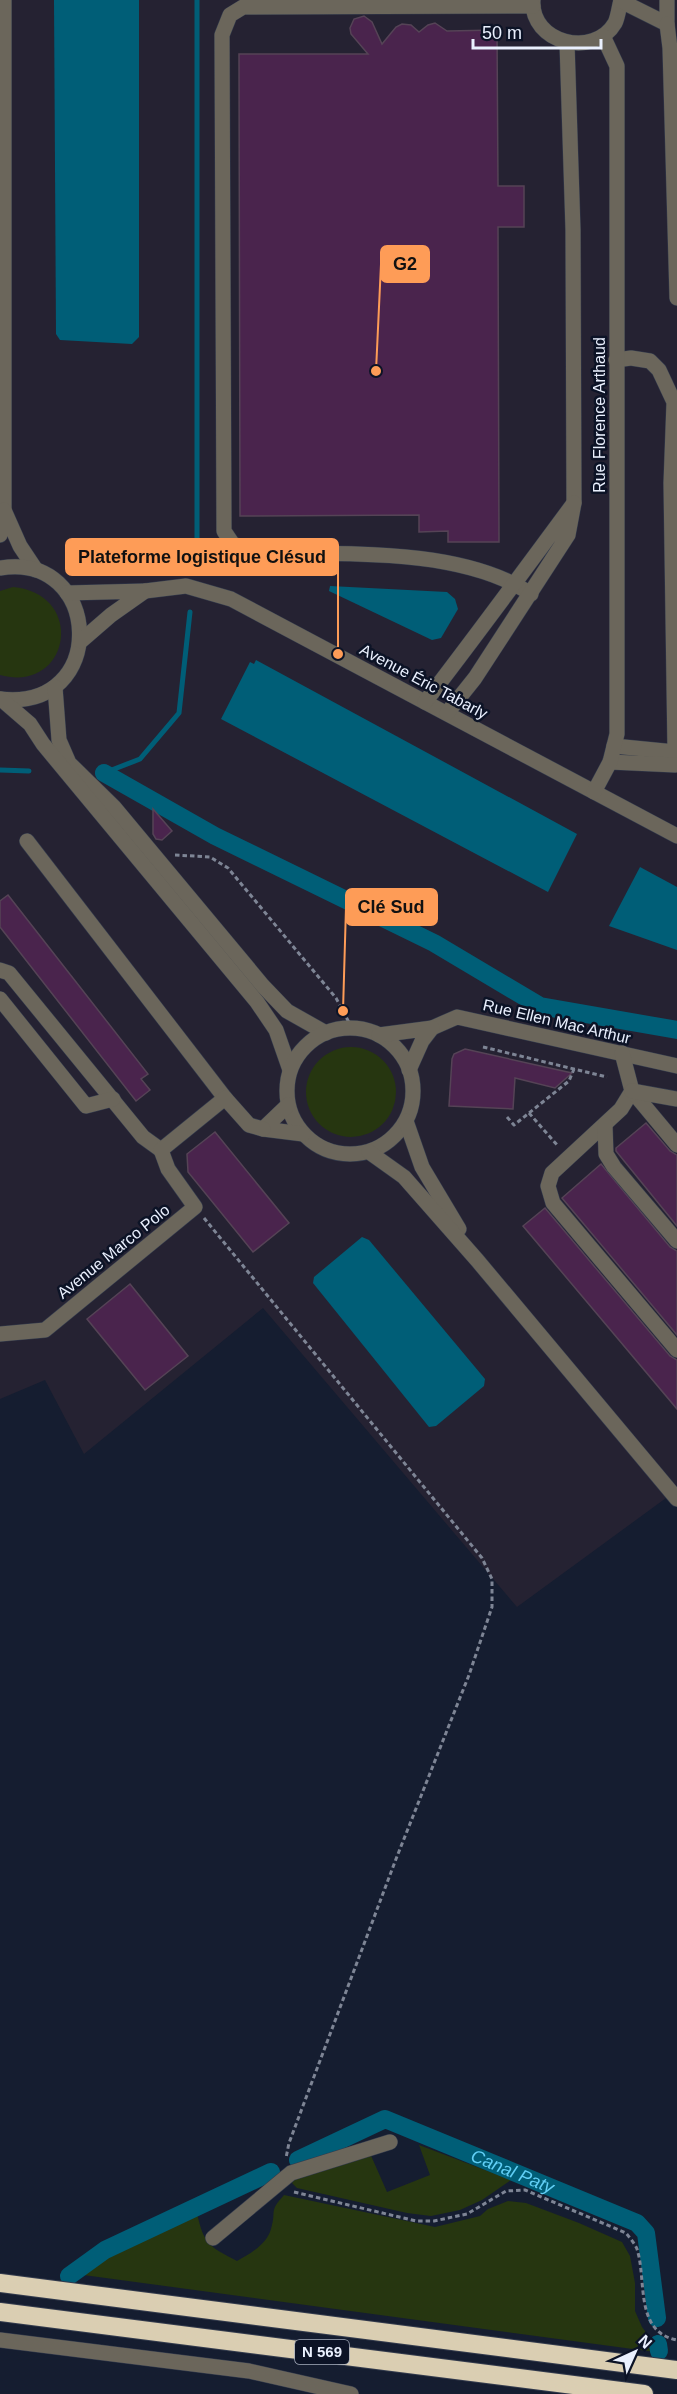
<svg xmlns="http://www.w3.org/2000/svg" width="677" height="2394" viewBox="0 0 677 2394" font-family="Arial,sans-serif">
<rect width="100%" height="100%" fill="#151d30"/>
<path fill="#252232" d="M0 0H677V1490L517 1607 263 1308 84 1454 45 1380 0 1399Z"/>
<g fill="#263610">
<path d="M13 587C87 594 70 694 0 675V591Z"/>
<circle cx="351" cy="1092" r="45"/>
<path d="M419 2145 511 2180 482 2200 460 2210 431 2216 407 2213 297 2188 292 2183 296 2177 369 2151 387 2192 430 2175Z"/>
<path d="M284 2195 435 2227 480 2216 488 2209 508 2201 526 2203 579 2223 622 2242 630 2256 635 2283V2311L642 2327 657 2347 655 2352 76 2274 104 2254 197 2213C204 2245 209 2246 237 2261 250 2254 267 2244 271 2229 277 2209 268 2213 284 2195Z"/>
</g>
<g fill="#005e77">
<path d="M54 0H139V337L132 344 60 340 56 334Z"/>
<path d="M330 586 447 592 455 599 458 609 441 638 432 640 329 591Z"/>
<path d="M256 660 577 834 548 892 221 719 250 662 254 664Z"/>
<path d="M640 867 677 887V950L609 926Z"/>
<path d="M362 1237 369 1240 485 1379 484 1386 436 1426 429 1427 313 1283 314 1277Z"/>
</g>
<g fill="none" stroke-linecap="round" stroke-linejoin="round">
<g stroke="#005e77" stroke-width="5">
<path d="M197 0V564"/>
<path d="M0 770 29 771"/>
<path d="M104 773 140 759 179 713 190 612"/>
</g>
<g stroke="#005e77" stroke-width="18">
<path d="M104 773 215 836 434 943 540 1006 677 1030"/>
<path id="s1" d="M298 2160 385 2119 637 2223 646 2233 657 2318"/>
<path d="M69 2276 105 2250 271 2172"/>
<path d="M658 2344 659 2351"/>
</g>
</g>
<g fill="#4a244d" stroke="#554356" stroke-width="1.5">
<path d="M364 16 372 22 382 44 396 27 402 24 411 25 419 32 428 25 435 23 447 31 497 30 498 186H524V227H498L499 542H448V531L419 532V515L240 516 239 54H368L351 34 350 28 354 19Z"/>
<path d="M153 809 172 831 162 840 156 839 153 834Z"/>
<path d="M8 895 148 1074 141 1079 150 1090 136 1101 0 927V901Z"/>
<path d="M465 1049 572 1073 555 1088 515 1078 513 1109 449 1106 452 1059 454 1054Z"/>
<path d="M646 1123 670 1151 677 1155V1226L616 1151V1148Z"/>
<path d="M215 1132 289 1223 253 1252 188 1172 187 1154Z"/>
<path d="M601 1164 670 1247 677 1251V1335L562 1198Z"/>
<path d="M545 1208 670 1356 677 1360V1409L523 1226Z"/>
<path d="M130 1284 188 1356 145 1390 87 1319Z"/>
</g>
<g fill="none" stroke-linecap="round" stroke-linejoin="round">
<g stroke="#333b4d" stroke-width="16">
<g id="minor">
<path d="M4 0V510"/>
<path d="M533 0C530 43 594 59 615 23 618 17 619 7 621 0"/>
<path d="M621 1 667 24V0"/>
<path d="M667 24 670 48 677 298"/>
<path d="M567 43 573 230 574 503"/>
<path d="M0 535 4 510 20 546 36 570"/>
<path d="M0 568C102 551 110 712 0 699"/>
<path d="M145 591 186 586 231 599 677 836"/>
<path d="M67 593 145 591 111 615 81 641"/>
<path d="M531 594C458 545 333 555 248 553L232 543 224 531 222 35 230 15 243 7 533 6"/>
<path d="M55 687 59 740 69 763 114 807 263 986 287 1011 326 1033"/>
<path d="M1 699 30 724 43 744 257 1002 276 1030 290 1070"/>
<path d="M425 702C476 636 525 569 574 503L568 535 475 678 447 713"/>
<path d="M614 746 675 752 671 483 674 402 659 370 650 361 631 358 616 360"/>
<path d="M610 762 675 765"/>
<path d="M594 792 610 762 617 734V66L603 36"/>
<path d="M27 841 225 1098"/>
<path d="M0 970 9 973 143 1137 161 1150"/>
<path d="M0 999 86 1106 113 1099"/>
<path d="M432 1028 457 1017 677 1066"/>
<circle cx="350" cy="1091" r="63"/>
<path d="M379 1035 432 1028 422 1041 409 1070"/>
<path d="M622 1053 632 1091 621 1109 552 1173 548 1186 553 1203 677 1350"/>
<path d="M632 1091 677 1145"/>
<path d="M632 1091 677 1099"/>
<path d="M288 1105 263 1129 303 1134"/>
<path d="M406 1121 422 1167 459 1229"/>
<path d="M605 1125 606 1154 614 1167 677 1241"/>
<path d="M369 1152 404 1177 477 1260 677 1499"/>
<path d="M0 1334 45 1330 195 1207 168 1169 161 1150 225 1098 249 1125 263 1129"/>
<path d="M213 2238 291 2173 390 2142"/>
<path d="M0 2340 249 2371 351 2394"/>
</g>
</g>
<g stroke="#333b4d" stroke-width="20">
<g id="highway">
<path d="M0 2283 677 2370"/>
<path d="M0 2312 644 2394"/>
</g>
</g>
<g stroke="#7e8595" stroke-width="3" stroke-dasharray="4.5 3" stroke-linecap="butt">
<path d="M175 855 210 857 228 868 336 998 352 1028"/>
<path d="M483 1047 607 1077"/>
<path d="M529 1113 558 1146"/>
<path d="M507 1117 514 1125 569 1081 574 1069"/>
<path d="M204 1218 482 1558 492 1579V1607L469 1675 396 1859 289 2143 286 2158"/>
<path d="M294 2192 416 2221H434L467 2214 506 2191 525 2190 626 2233C630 2238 635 2244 637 2249 647 2280 634 2332 677 2340"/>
</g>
<use href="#minor" stroke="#6b665b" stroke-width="15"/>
<use href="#highway" stroke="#daceb2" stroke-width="18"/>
</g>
<g text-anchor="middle" stroke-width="5" stroke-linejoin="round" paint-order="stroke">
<rect fill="#0c1326" stroke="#a7aebd" stroke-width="1.5" x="295" y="2340" width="54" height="24" rx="4.5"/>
<g font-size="15" font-weight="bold" fill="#eaf0fe">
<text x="322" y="2357">N 569</text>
</g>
<g font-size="16" fill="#eaf0fe" stroke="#0c1326">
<text transform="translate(599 415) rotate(-90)" y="6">Rue Florence Arthaud</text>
<text transform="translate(424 681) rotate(28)" y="6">Avenue Éric Tabarly</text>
<text transform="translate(557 1021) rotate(13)" y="6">Rue Ellen Mac Arthur</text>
<text transform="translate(113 1251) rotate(-39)" y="6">Avenue Marco Polo</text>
</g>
<g font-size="18" font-style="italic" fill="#61cff6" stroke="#0c1326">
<text dy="6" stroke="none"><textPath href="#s1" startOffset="234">Canal Paty</textPath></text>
</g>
</g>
<path fill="none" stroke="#fe9c57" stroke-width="2" d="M376 371L381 264M338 654L338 557M343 1011L346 907"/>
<g fill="#fe9c57" stroke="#0c1326" stroke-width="2">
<circle cx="376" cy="371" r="6"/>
<circle cx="338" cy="654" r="6"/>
<circle cx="343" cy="1011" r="6"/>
</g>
<g fill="#fe9c57" stroke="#fe9c57" stroke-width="2">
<rect x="381" y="246" width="48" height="36" rx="6"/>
<rect x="66" y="539" width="272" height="36" rx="6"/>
<rect x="346" y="889" width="91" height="36" rx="6"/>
</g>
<g font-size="18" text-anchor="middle" font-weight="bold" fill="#111">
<text x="405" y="270">G2</text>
<text x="202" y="563">Plateforme logistique Clésud</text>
<text x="391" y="913">Clé Sud</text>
</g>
<g transform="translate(635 2352) rotate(45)" stroke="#0c1326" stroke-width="4.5" paint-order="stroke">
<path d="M0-4.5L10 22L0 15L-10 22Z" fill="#eaf0fe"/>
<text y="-9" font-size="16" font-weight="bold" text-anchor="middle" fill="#eaf0fe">N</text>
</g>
<path d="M473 39v9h128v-9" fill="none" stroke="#eaf0fe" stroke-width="3"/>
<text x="482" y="39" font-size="18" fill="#eaf0fe" stroke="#0c1326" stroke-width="4.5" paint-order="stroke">50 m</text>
</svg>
